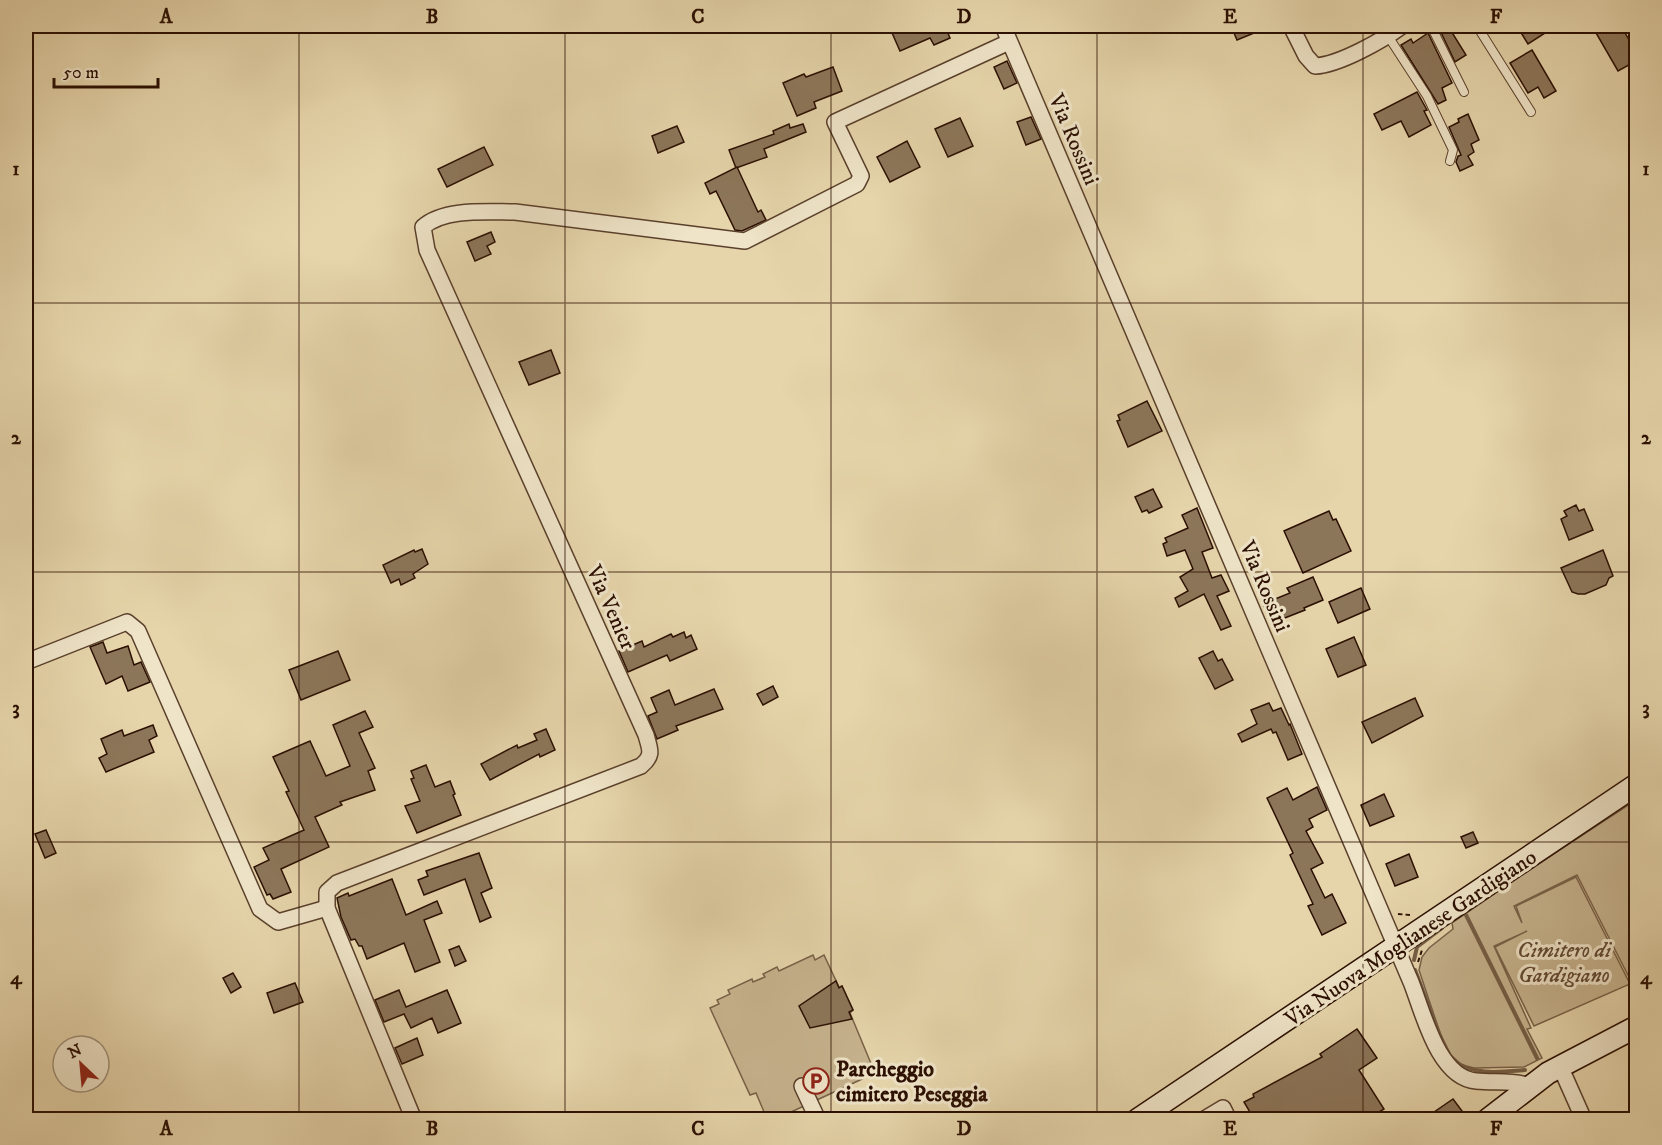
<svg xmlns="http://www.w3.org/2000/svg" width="1662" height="1145" viewBox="0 0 1662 1145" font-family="'IM FELL DW Pica',serif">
<rect width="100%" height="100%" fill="#e6d5ab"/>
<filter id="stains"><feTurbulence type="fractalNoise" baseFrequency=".00333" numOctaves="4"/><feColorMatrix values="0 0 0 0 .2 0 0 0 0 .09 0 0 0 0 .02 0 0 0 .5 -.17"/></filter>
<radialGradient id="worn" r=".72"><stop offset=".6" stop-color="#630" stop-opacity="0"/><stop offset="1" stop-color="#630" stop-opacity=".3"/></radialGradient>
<g fill="#c6b38e" stroke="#786148" stroke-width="1.5">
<path d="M1636 800V888L1635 890 1636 895V979L1631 981 1577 875 1514 906 1522 923 1516 906 1576 877 1630 984 1534 1026 1495 947 1527 931 1494 946 1531 1028 1527 1029 1542 1058 1524 1067 1474 1068 1462 1065 1451 1055 1440 1033 1419 970 1422 957 1429 948 1453 929 1452 923 1544 860Z"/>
<path d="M813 955 815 960 824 955 839 987 842 986 853 1010 850 1013 875 1073 776 1119H767L756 1093 750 1095 710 1008 719 1004 717 1000 730 994 728 990 752 979 753 982 765 977 763 974 777 967 779 971Z"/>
</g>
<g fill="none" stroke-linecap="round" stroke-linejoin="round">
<g stroke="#755e45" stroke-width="4">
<path d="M1467 909 1464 911 1537 1058"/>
<path d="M1414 960 1417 947 1442 928"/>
<path d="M1415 970 1442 1041"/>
<path d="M1453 1060C1473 1076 1501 1072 1525 1070"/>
</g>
</g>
<g fill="#8c765a" stroke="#2b0f02" stroke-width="1.5">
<path d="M889 26H945L950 38 934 45 930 38 900 51Z"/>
<path d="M1231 26H1271L1237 40Z"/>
<path d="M1438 26H1448L1466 55 1455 62Z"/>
<path d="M1517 26H1556L1528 44Z"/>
<path d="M1592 26H1621L1636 52V61L1618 71Z"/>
<path d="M1428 33 1452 83 1442 88 1446 100 1438 104 1401 45 1411 39 1413 43Z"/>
<path d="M1532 50 1556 91 1544 98 1538 87 1528 93 1510 63Z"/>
<path d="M1007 61 1017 83 1004 89 994 67Z"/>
<path d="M833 67 842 91 814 102 816 108 797 116 783 83 804 74 806 77Z"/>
<path d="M1417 92 1427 110 1424 111 1431 125 1409 137 1401 121 1382 130 1374 114Z"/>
<path d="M1468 114 1479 140 1471 144 1474 152 1468 156 1473 165 1460 171 1456 162 1458 156 1461 155 1449 127 1459 122 1458 119Z"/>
<path d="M1031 117 1041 139 1026 145 1017 122Z"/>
<path d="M960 118 973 146 948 157 935 129Z"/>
<path d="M789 124 790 128 803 124 806 132 764 149 767 157 736 168 729 150 774 134 773 131Z"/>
<path d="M677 126 684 142 658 153 652 136Z"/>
<path d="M907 141 920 167 890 182 877 157Z"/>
<path d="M484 147 493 165 447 187 438 169Z"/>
<path d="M737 167 758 212 761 210 766 220 742 231 735 230 716 191 710 194 705 183Z"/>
<path d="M491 232 495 242 487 246 491 254 475 261 467 242Z"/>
<path d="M551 350 560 373 529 385 519 362Z"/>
<path d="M1147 401 1162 431 1128 447 1117 421 1120 420 1118 415Z"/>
<path d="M1153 489 1162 507 1149 513 1147 510 1142 512 1135 497Z"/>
<path d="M1576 505 1579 511 1584 509 1593 530 1569 540 1561 519 1567 516 1564 511Z"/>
<path d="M1197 508 1213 548 1202 552 1212 578 1221 575 1229 591 1217 596 1231 626 1221 630 1204 594 1179 607 1175 598 1188 591 1180 577 1193 569 1185 550 1167 556 1163 544 1167 542 1165 538 1188 528 1182 515Z"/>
<path d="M1329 511 1333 520 1336 519 1351 551 1303 573 1284 531Z"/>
<path d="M422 549 428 564 413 574 415 578 401 585 399 579 391 583 383 565 414 550 415 552Z"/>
<path d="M1603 550 1613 576 1609 578 1606 585 1585 594H1578L1572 592 1561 568Z"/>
<path d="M1313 577 1323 600 1304 608 1305 610 1272 623 1263 604 1290 593 1287 588Z"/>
<path d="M1361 588 1370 609 1338 623 1329 602Z"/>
<path d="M684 632 686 638 691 635 697 649 670 661 667 655 628 672 619 651 642 641 644 647 671 634 673 637Z"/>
<path d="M1354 637 1366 665 1338 677 1326 649Z"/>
<path d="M103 642 107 653 128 646 134 665 141 662 150 682 128 691 122 676 106 684 90 647Z"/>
<path d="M338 651 350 680 301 700 289 670Z"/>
<path d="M1213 651 1218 661 1222 659 1233 680 1215 689 1199 658Z"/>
<path d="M773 686 778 697 763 705 757 694Z"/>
<path d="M714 689 723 709 676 726 678 730 657 739 648 716 657 712 651 698 669 690 675 705Z"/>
<path d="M1415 698 1423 716 1372 743 1362 722Z"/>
<path d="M1269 703 1273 711 1281 708 1289 725 1290 724 1302 754 1288 760 1276 732 1273 733 1271 729 1242 742 1238 734 1257 724 1251 710Z"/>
<path d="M365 711 373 727 359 733 375 768 368 771 375 790 340 802 342 805 315 817 329 847 281 869 291 892 273 899 270 894 267 895 254 867 269 860 263 848 304 830 286 792 289 791 273 757 310 741 326 776 350 766 333 725Z"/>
<path d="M153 725 157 736 149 740 154 752 106 772 99 758 107 754 101 739 122 730 124 736Z"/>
<path d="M546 729 555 750 540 757 539 754 490 780 481 764 517 745 518 748 537 740 534 734Z"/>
<path d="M426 765 435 787 450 781 455 794 453 795 461 815 417 833 405 806 420 801 411 779 414 778 411 771Z"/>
<path d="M1317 787 1327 810 1309 819 1313 827 1306 831 1323 863 1311 869 1325 898 1332 894 1346 923 1322 935 1308 906 1313 904 1290 855 1293 853 1267 798 1287 788 1293 800Z"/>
<path d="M1384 794 1394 816 1370 826 1361 805Z"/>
<path d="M46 830 56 853 45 858 35 834Z"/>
<path d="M1473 832 1478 843 1466 848 1461 837Z"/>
<path d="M479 853 492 888 481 893 491 917 480 922 465 879 424 895 418 880 428 876 426 871Z"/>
<path d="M1409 854 1418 877 1395 886 1386 864Z"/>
<path d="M392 879 406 915 437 901 442 913 424 920 440 962 415 972 404 943 367 959 362 946H359L355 939 351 940 341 917 337 898 348 893 349 896Z"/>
<path d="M459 946 466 961 455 966 449 950Z"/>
<path d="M233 973 241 987 231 993 223 978Z"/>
<path d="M836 981 839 988 842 986 853 1010 849 1012 852 1019 810 1028 799 1006Z"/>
<path d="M295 983 303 1002 274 1013 267 993Z"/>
<path d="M399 990 406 1007 447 990 461 1023 438 1033 432 1018 411 1028 404 1014 384 1022 375 1000Z"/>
<path d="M1357 1029 1377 1058 1359 1070 1384 1109 1368 1119H1254L1244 1102 1254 1097 1253 1094 1322 1057 1320 1054Z"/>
<path d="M417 1038 423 1055 402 1064 395 1048Z"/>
<path d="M1453 1099 1468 1119H1424Z"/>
</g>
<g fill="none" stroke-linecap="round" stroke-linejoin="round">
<g stroke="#5a402c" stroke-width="10">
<g id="lane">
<path d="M1431 26 1464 92"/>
<path d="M1477 26 1531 112"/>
<path d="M1388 36 1427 96 1453 150 1450 161"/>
</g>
</g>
<g stroke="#5a402c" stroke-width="18">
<g id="street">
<path d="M1003 26 1411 982C1423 1012 1438 1078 1476 1081 1495 1083 1512 1080 1531 1086"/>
<path d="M1291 26 1306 56 1315 66C1339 65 1383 40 1402 26"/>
<path d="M26 662 127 622 138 631 260 909 278 922 327 908"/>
<path d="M1560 1066 1584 1120"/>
<path d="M802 1086 818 1120"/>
<path d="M414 1120 327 908V892L337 883 641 766C654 755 650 750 646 735L427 250 423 227C444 208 487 212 515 212L745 241 857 184 861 176 835 122 1009 42"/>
<path d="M1203 1120 1223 1108 1229 1120"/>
</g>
</g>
<g stroke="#2b0f02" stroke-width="24">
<g id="secondary">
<path d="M1137 1120 1636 785"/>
<path d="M1487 1120 1548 1073 1636 1027"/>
</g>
</g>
<g stroke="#2b0f02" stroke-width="2" stroke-dasharray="4.5 3" stroke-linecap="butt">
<path d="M1398 914 1410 915"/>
<path d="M1418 962 1422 950"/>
</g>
<use href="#lane" stroke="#efe4c8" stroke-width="8"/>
<use href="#street" stroke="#efe4c8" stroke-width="15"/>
<use href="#secondary" stroke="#efe4c8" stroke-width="21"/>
</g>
<path fill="none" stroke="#2b0f02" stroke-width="1.5" stroke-opacity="0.55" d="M299 26V1120M565 26V1120M831 26V1120M1097 26V1120M1363 26V1120M26 303H1636M26 572H1636M26 842H1636"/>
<defs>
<g id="parking-ring" transform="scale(1.35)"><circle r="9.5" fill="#efe4c8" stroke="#8f2418" stroke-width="1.5"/><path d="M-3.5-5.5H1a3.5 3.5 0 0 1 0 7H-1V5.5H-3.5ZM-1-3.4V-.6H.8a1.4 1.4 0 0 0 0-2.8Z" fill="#8f2418"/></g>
</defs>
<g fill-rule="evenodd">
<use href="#parking-ring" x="816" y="1081"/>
</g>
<g text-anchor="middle" stroke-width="6" stroke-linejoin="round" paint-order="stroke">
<g font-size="22" fill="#2b0f02" stroke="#efe4c8">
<text transform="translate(1075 139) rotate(67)" y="8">Via Rossini</text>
<text transform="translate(1266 586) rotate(67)" y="8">Via Rossini</text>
<text transform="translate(612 607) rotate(66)" y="8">Via Venier</text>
<text transform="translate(1410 937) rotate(-34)" y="8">Via Nuova Moglianese Gardigiano</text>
</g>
<g font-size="22" font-style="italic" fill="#614833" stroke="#efe4c8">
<text x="1564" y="957">Cimitero di<tspan x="1564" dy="25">Gardigiano</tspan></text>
</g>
<g font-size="22" font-weight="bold" fill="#2b0f02" stroke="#efe4c8" text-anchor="start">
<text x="836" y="1076">Parcheggio<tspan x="836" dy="25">cimitero Peseggia</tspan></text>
</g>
</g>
<rect width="1662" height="1145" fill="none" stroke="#e6d5ab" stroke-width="66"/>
<g transform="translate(81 1064) rotate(334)"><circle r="28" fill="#efe4c8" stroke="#a18f79" stroke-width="1.5"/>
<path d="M0-4.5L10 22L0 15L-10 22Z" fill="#8f2418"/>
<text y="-9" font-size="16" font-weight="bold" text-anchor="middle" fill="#2b0f02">N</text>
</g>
<path d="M54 78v9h104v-9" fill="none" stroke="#2b0f02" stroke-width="3"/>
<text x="63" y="78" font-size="18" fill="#2b0f02" stroke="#efe4c8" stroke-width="4.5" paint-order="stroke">50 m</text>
<rect x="33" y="33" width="1596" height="1079" fill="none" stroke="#2b0f02" stroke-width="2"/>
<g font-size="20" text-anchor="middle" font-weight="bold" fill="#2b0f02">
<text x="166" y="23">A</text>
<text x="432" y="23">B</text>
<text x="698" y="23">C</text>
<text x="964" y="23">D</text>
<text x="1230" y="23">E</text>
<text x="1496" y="23">F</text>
<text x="16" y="175">1</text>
<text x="1646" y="175">1</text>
<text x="16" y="444">2</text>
<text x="1646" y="444">2</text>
<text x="16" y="714">3</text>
<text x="1646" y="714">3</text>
<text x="16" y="984">4</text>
<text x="1646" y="984">4</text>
<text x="166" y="1135">A</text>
<text x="432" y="1135">B</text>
<text x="698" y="1135">C</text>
<text x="964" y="1135">D</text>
<text x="1230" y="1135">E</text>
<text x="1496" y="1135">F</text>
</g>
<rect width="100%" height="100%" filter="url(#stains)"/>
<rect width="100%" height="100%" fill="url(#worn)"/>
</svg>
